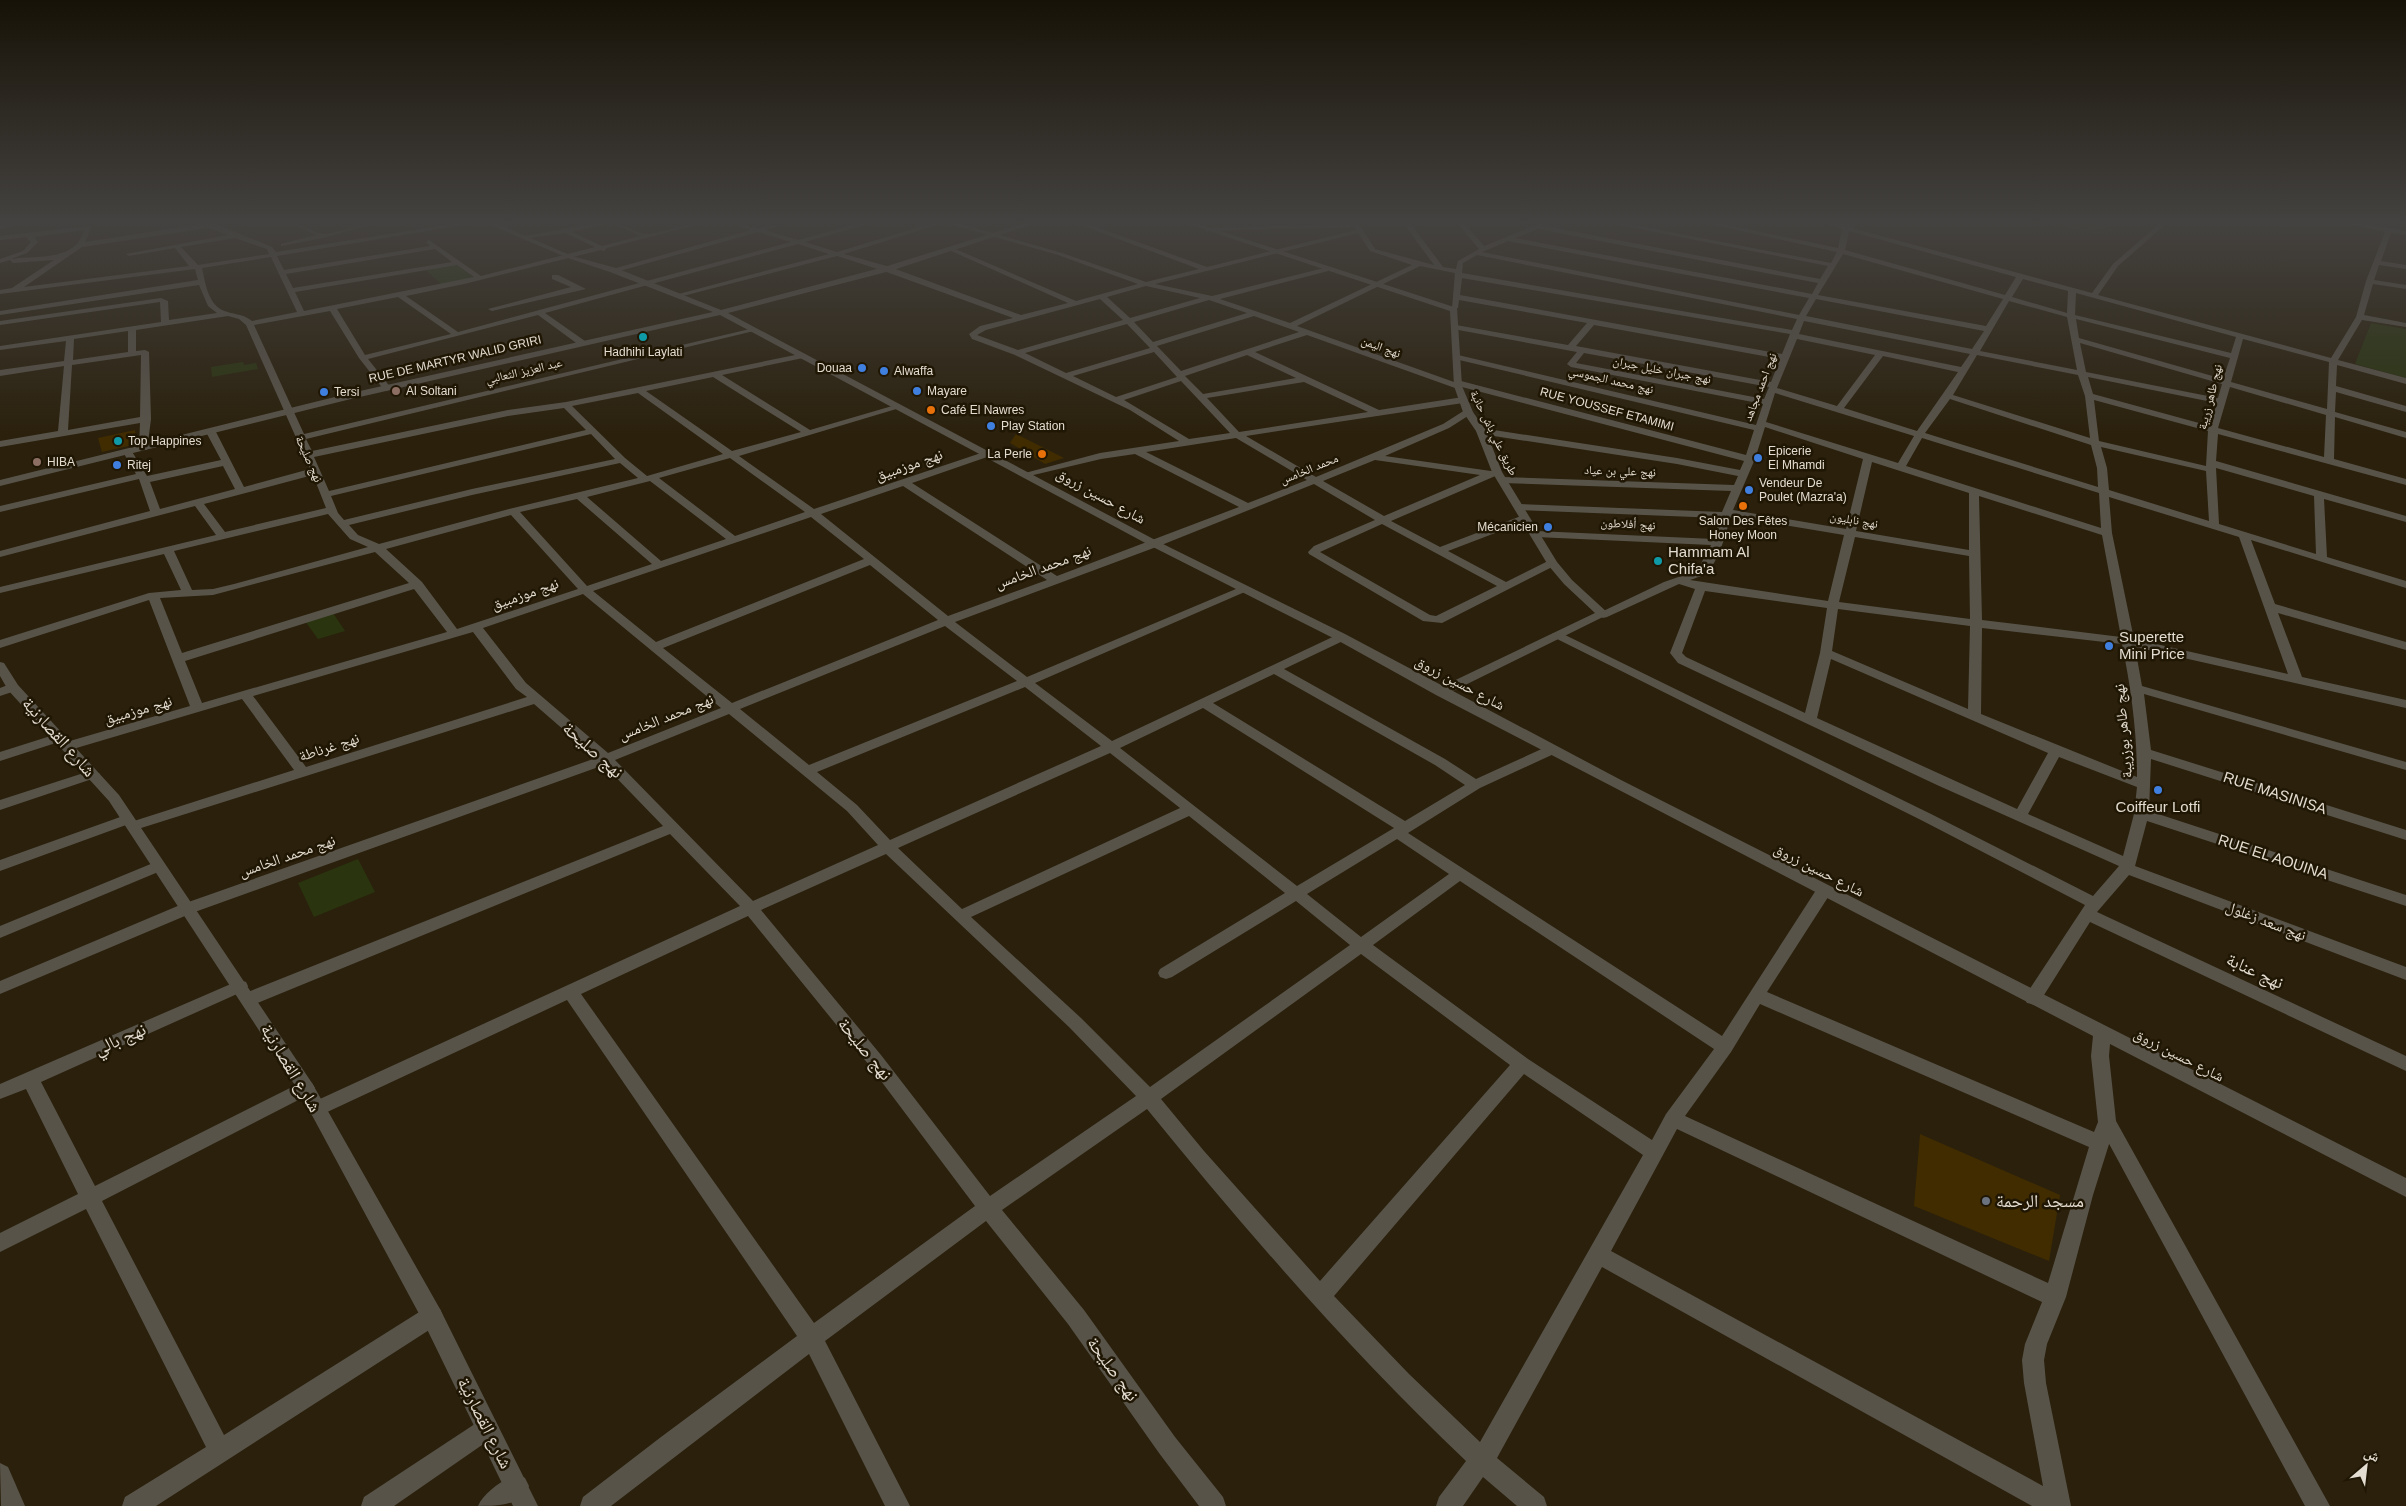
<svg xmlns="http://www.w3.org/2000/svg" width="2406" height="1506" viewBox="0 0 2406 1506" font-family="Arial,'Noto Naskh Arabic',sans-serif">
<rect width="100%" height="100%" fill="#2a200c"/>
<g fill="#2a340f">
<path d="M2046 224C2062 224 2104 220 2114 231L2097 234Z"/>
<path d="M456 264 474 278 442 285 426 270Z"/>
<path d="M2371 323 2406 329V378L2355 364Z"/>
<path d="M243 362 244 365 256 363 258 369 212 377 211 367Z"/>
<path d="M333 613 345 631 318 639 305 621Z"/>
<path d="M358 859 375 892 314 917 298 883Z"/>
</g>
<g fill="#412c00">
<path d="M135 430 137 444 102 452 98 438Z"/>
<path d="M1016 434 1064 458 1045 464 1010 443Z"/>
<path d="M1920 1134 2060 1195 2049 1261 1914 1206Z"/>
</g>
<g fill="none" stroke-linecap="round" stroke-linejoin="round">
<g fill="#585349" fill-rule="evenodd">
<path d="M21 224 0 229V225Z"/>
<path d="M216 224 272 247 276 252 451 224H469L277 256 284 270 430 246 426 242 429 240 481 276 595 247 565 233 523 239 525 236 591 224H607L572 232 602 246 640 236 615 224C627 224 638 235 649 234 666 232 682 224 700 224L607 248 604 251 601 250 464 284 406 296 458 332 791 242 758 232 616 272 609 270 751 230 734 224C742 224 751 228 759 228 767 228 775 224 784 224L765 230 798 240 856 224H868L805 242 837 252 929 224H940L844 254 890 267 1021 315 1068 303 949 250V248H953L1076 301 1138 284 1058 255 949 224H961L1062 253 1146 282 1199 269 1078 224H1088L1207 267 1356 230 1355 227 1206 231 1204 228 1359 224 1375 249 1434 265 1404 224H1411L1443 267 1456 269 1458 261 1479 249 1458 224H1465L1484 246 1538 224H1548L1545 226 1820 279 1828 266 1614 224H1629L1831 263 1837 252 1709 224H1723L1838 248 1842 229 1828 224H1857L1852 228 2092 293 2113 264 2159 224H2166L2118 266 2098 295 2331 358 2356 317 2366 281 2385 232 2348 224H2365L2406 231V235L2391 233 2381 261 2406 265V269L2379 265 2374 280 2406 285V289L2373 284 2364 315 2406 323V327L2362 320 2338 360 2406 378V384L2337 365 2336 386 2406 406V412L2336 392 2335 412 2406 432V438L2335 417 2334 459 2406 479V485L2218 434 2216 461 2406 516V522L2324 499 2327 557 2406 581V588L2251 540 2275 604 2406 642V650L2278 613 2302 677 2406 700V708L2135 647 2142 686 2406 762V770L2144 694 2151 750 2406 830V840L2151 759 2149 811 2406 895V906L2147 821 2135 866 2406 967V980L2129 875 2097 912 2406 1056V1071L2090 922 2039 1003 2033 1004 2027 1003 2024 998 2027 993 2085 905 1921 820 1551 636 1553 633H1561L1931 814 2093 896 2119 866 1937 785 1678 663 1670 653 1695 589 1679 584 1607 617 1603 618 1597 614 1664 582 1693 572 1699 567 1711 545 1536 537 1531 534 1536 531 1714 539 1720 518 1519 510 1514 507 1519 504 1722 512 1731 491 1502 483 1497 480 1502 477 1734 485 1738 476 1677 464 1481 434 1476 431 1481 428 1677 458 1740 470 1744 461 1462 387 1455 388 1307 335 1255 352 1379 410 1463 397 1467 400 1463 403 1246 436 1316 477 1443 424 1465 410H1471V414L1449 428 1385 456 1491 471 1500 470V474L1391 521 1440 547 1521 516H1529V520L1448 551 1506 582 1548 561H1556V565L1442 623 1423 621 1309 554 1308 552 1314 546 1375 520 1314 484 1159 546 955 622 1027 677 1243 586 1249 589 1247 591 1035 683 1112 741 1341 633 1347 637 1345 640 1284 669 1445 759 1476 779 1546 747H1556L1558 750 1556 753 1480 788 1408 833 1722 1036 1818 887H1830L1832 891 1767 992 2094 1132 2100 1117 2107 1114 2114 1117 2116 1122 2093 1195 2066 1297 2047 1344 2044 1360 2046 1383 2071 1506H2032L1602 1267 1497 1458 1544 1497 1547 1506H1517L1483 1477 1463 1506H1436L1439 1497 1466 1461C1351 1352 1247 1232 1147 1109L1002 1210 1084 1310 1175 1437 1223 1497 1226 1506H1199L1159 1453 1068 1324 986 1221 825 1341 910 1506H885L809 1354 611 1506H580L583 1497 661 1437 797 1336 567 1000 323 1114 316 1117 309 1114 307 1109 309 1104 740 906 670 834 255 1004 249 1005 243 1004 240 999 243 994 663 826 604 765 192 913 0 994V981L180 905 596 758 534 704 138 829H128L126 825 0 871V860L123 816H133L134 821 294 770 242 699 73 749H63L61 746 63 743 190 706 149 600 0 648V640L149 593 181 590 164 554 0 593V587L216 535 195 506 0 557V551L150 511 139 479 0 512V506L136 474 123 452 128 449 131 450 147 476 221 460 206 432 211 429 216 432 244 487 310 469 246 325 239 319 228 316 136 330V351L145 350 149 352 151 419 147 450 139 448 140 423 0 447V441L58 431 64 366 0 376V370L64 361 66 341 0 350V346L161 322 160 302 0 325V321L161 298 168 301 169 320 217 313 208 306 199 285 0 315V311L198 280 195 269 0 294V290L12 288 54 260 13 263 10 260 0 263V259L23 251 31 242 26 237 0 240V236L88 226 91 228 85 242 201 224ZM208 228 228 235 126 254 129 256 175 248 189 266 24 287 82 247ZM1538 229 1818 283 1812 294 1515 238ZM84 230C76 262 36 255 11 259L27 253 38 242 34 237ZM1849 231 2016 277 2005 295 1845 250ZM1358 233 1370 251 1412 265 1290 323 1220 299 1328 271V267L1212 296 1155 284ZM235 238 267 249 269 254 198 265 181 247ZM1508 241 1809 298 1799 315 1482 252ZM798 244 829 254 675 295 679 297 837 256 884 271 1013 318 980 326 969 334 972 339 1015 355 1130 410 1179 441 1100 453 1025 473V477L1101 459 1135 454 1239 507 1057 576 912 483 990 456V452H984L814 509 739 456 903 407 899 404 810 430 722 375 803 358 804 356 800 354 566 402 508 410 312 451 306 439 758 330 754 328 304 434 254 325 330 311 359 358 384 390 387 391 391 388 368 359 538 315 579 345H585V341L545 313ZM435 249 452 262 293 288 286 274ZM1843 254 2003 299 1986 326 1818 295ZM1477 255 1797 319 1792 330 1462 273 1463 263ZM271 257 297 312 252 321C242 313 233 315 222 310 208 303 205 282 202 268ZM457 265 474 277 304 311 295 292ZM1420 266 1455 273 1452 308H1458L1459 300 1587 323 1568 345 1456 325H1453V329L1577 352 1567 364 1571 367 1763 404 1756 425 1458 355H1455V359L1754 430 1746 455 1461 381 1454 382 1297 326ZM1462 278 1790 334 1782 354 1460 295ZM2023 279 2068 291 2067 313 2012 297ZM1146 286 1200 298 1130 318 1107 297ZM2076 293 2236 337 2231 353 2075 315ZM398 297 451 334 365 355 337 309ZM1100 299 1123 320 1018 350 977 335 986 330ZM1816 299 1984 331 1972 349 1806 316ZM1209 300 1247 313 1153 342 1134 322ZM2009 301 2067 317 2077 370 1980 351ZM1254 316 1299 332 1181 371 1157 346ZM2076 319 2230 358 2223 379 2079 338ZM1804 321 1970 354 1961 367 1799 334ZM1127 324 1150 348 1066 373 1025 353ZM1594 325 1780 359 1771 382 1576 346ZM128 331V352L73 360 74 339ZM1797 339 1875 355 1837 406 1777 388ZM2243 339 2329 362 2327 409 2231 382ZM2080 343 2222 384 2218 398 2086 372ZM1154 352 1177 377 1116 397 1073 376ZM1584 353 1769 387 1764 399 1576 363ZM141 355 140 417 68 430 72 365ZM1247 355 1296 378 1203 394 1185 376ZM1977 355 2078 375 2085 396 2090 438 1953 395ZM1883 356 1958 372 1917 431 1844 408ZM713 377 801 432 732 451 646 391ZM2088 377 2217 403 2210 426 2093 394ZM1181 381 1230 433 1189 439 1124 400ZM1304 382 1368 412 1239 432 1207 398ZM2230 387 2326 415 2324 457 2218 428ZM638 393 723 454 647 476 625 458 572 406ZM1775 393 1914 436 1898 463 1766 422ZM1950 399 2091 445 2097 468 2098 487 1925 433ZM2094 400 2208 431 2206 466 2099 441ZM564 408 586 430 329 491 314 457 508 416ZM1765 427 1863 459 1846 529 1733 510 1755 459ZM591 434 615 459 472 489 344 520 338 513 331 496ZM1236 438 1307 480 1248 503 1146 452ZM1922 438 2099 493 2101 528 1906 466ZM2101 447 2206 471 2209 521 2109 490 2107 468ZM730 458 805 512 735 536 659 478ZM1375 460 1480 475 1384 516 1323 481ZM1872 462 1969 493V550L1856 531ZM620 463 638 478 509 509 379 544 358 535 349 525 472 495ZM223 466 235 489 160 509 150 482ZM2216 468 2314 496 2316 554 2219 524ZM313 475 326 508 225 532 204 504ZM650 481 726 539 661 561 587 497ZM903 486 1047 580 948 616 821 514ZM1979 496 2102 535 2121 637 1982 620ZM2109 497 2239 537 2288 674 2134 639 2112 533ZM577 499 652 564 587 586 520 512ZM328 514 350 539 368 547 234 584 213 589 192 590 174 551ZM511 515 578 589 457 629 422 582 386 549ZM1731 516 1844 535 1828 601 1690 580C1696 578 1703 576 1708 571 1720 559 1726 532 1731 516ZM811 517 864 559 656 642 593 591ZM1382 524 1497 586 1436 616 1430 615 1320 552ZM1855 537 1969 556 1970 619 1839 602ZM375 552 409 583 182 653 160 598 213 595ZM870 565 938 620 732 703 663 648ZM414 589 447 632 202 703 185 661ZM1705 591 1827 608 1820 653 1805 713 1686 657 1682 653ZM583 594 721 708 608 753 526 683 483 628ZM1838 609 1970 626 1968 709 1832 651ZM945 626 1017 681 809 765 740 709ZM1982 628 2122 644C2131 688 2137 732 2137 777L1981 714ZM473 632 516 689 527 697 306 767 253 696ZM1831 659 2048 753 2017 809 1817 718ZM1274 674 1435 765 1465 785 1405 821 1213 703ZM1025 687 1101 746 890 840 857 805 817 772ZM1203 708 1394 828 1297 886 1120 748ZM729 714 847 811 878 845 753 901 615 760ZM1110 753 1180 808 962 909 898 848ZM2059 757 2137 787 2134 814 2123 856 2028 814ZM1189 816 1285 893 1160 969 1158 973 1160 977 1166 979 1172 977 1296 901 1350 945 1150 1087 1081 1018 971 917ZM1397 839 1449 874 1361 937 1307 894ZM886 854 1069 1027 1136 1096 990 1196 881 1055 761 910ZM1460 881 1714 1049 1666 1114 1652 1140 1528 1059 1373 945ZM748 916 869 1065 975 1206 814 1323 581 994ZM1361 954 1510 1065 1320 1281 1204 1151 1161 1099ZM1760 1004 2089 1147 2048 1283 1685 1116 1731 1052ZM1524 1074 1643 1155 1480 1442 1409 1374 1334 1296ZM1677 1129 2042 1302 2025 1344 2022 1360 2024 1383 2043 1486 1611 1251Z"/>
<path d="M293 224C305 224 313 233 324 234 335 234 356 224 372 224L323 238 281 246V244L316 235Z"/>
<path d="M552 275H558L586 289 492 311 488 309 571 287 552 279Z"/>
<path d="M13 683 19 687 18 690 0 696V688Z"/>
<path d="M60 733 67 737 65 740 0 761V752Z"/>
<path d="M93 770 100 774 98 777 0 810V800Z"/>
<path d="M158 861 163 862 166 866 163 870 0 938V926Z"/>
<path d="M240 980 246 982 248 986 246 990 41 1082 95 1186 300 1083 306 1081 312 1083 315 1088 312 1093 102 1201 224 1435 424 1309 432 1306 440 1309 443 1316 440 1323 156 1506H122L125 1497 206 1447 86 1209 0 1252V1233L78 1194 26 1089 0 1099V1084Z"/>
<path d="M487 1416 495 1420 499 1428 495 1436 394 1506H361L364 1497Z"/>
<path d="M0 1463 8 1467 25 1506H1Z"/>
<path d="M517 1474 525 1478 529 1486C519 1506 500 1506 478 1506 484 1492 503 1480 517 1474Z"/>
</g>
<g fill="#585349" fill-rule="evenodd">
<path d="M488 224H498L572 256 616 268 721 310 884 267 1022 224H1033L890 271 728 313 1159 542 1345 634 1443 686 1595 613 1564 584 1548 565 1492 472 1476 431 1463 412 1454 386 1450 311 1188 224H1199L1457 308 1462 386 1473 412 1486 431 1502 472 1557 562 1572 580 1609 614 1453 691 1621 780 2406 1178V1197L2110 1044 2109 1056 2116 1121 2330 1506H2305L2100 1127 2098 1122 2091 1056 2093 1036 1436 695 1337 640 1151 546 720 315 351 399 0 486V480L351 393 713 312 610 272 568 258Z"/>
<path d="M0 662 4 663 18 685 119 795 312 1083 440 1309 538 1506H513L424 1323 300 1093 109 801 8 690 0 676Z"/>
</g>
</g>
<linearGradient id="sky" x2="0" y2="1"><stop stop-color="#171207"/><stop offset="0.51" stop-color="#444240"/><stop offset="1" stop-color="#444240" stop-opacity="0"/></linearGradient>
<rect width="2406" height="435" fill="url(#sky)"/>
<g fill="#0f9aa8" stroke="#201604" stroke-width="2">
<circle cx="643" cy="337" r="5"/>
<circle cx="118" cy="441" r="5"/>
<circle cx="1658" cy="561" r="5"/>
</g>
<g fill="#3f7fe0" stroke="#201604" stroke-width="2">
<circle cx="862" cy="368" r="5"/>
<circle cx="884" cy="371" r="5"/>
<circle cx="917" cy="391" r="5"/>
<circle cx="324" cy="392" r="5"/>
<circle cx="991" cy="426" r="5"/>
<circle cx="1758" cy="458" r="5"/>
<circle cx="117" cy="465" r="5"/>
<circle cx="1749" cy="490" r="5"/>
<circle cx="1548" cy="527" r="5"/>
<circle cx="2109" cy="646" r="5"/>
<circle cx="2158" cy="790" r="5"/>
</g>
<g fill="#8d6e63" stroke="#201604" stroke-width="2">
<circle cx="396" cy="391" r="5"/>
<circle cx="37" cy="462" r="5"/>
</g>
<g fill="#e8710a" stroke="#201604" stroke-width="2">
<circle cx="931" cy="410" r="5"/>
<circle cx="1042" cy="454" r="5"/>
<circle cx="1743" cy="506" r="5"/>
</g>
<circle fill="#6b7280" stroke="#201604" stroke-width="2" cx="1986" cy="1201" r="5"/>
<g text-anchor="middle" stroke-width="5" stroke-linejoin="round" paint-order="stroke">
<g font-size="12" fill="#e3dcd0" stroke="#201604">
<text transform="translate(1381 347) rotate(20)" y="4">نهج اليمن</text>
<text transform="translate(455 359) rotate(-13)" y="4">RUE DE MARTYR WALID GRIRI</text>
<text transform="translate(1662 370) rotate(11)" y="4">نهج جبران خليل جبران</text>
<text transform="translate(524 371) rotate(-13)" y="4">عبد العزيز الثعالبي</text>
<text transform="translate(1611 380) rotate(13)" y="4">نهج محمد الجموسي</text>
<text transform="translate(1760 387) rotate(-69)" y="4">نهج احمد مجاهد</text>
<text transform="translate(2210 397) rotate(-76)" y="4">نهج طاهر زريبة</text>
<text transform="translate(1607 409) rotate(15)" y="4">RUE YOUSSEF ETAMIMI</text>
<text transform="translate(1494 433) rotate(64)" y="4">طريق علي باش حانبة</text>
<text transform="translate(309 459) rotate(66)" y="4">نهج صليحة</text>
<text transform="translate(1309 469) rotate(-22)" y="4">محمد الخامس</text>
<text transform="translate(1620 471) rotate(2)" y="4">نهج علي بن عياد</text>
<text transform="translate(1854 520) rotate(10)" y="4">نهج نابليون</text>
<text transform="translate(1628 524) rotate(3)" y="4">نهج أفلاطون</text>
</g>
<g font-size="12" fill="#e3dcd0" stroke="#201604" text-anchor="start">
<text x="643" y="356" text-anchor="middle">Hadhihi Laylati</text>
<text x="852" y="372" text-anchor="end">Douaa</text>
<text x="894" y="375">Alwaffa</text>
<text x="406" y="395">Al Soltani</text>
<text x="927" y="395">Mayare</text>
<text x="334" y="396">Tersi</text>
<text x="941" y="414">Café El Nawres</text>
<text x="1001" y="430">Play Station</text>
<text x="128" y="445">Top Happines</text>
<text x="1768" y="455">Epicerie<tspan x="1768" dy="14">El Mhamdi</tspan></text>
<text x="1032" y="458" text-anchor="end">La Perle</text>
<text x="47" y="466">HIBA</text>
<text x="127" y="469">Ritej</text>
<text x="1759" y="487">Vendeur De<tspan x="1759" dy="14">Poulet (Mazra'a)</tspan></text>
<text x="1743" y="525" text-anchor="middle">Salon Des Fêtes<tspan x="1743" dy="14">Honey Moon</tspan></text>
<text x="1538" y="531" text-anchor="end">Mécanicien</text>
</g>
<g font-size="15" fill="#e3dcd0" stroke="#201604">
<text transform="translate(909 465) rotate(-19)" y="5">نهج موزمبيق</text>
<text transform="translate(1101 496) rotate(29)" y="5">شارع حسين زروق</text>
<text transform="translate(1043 567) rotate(-20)" y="5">نهج محمد الخامس</text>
<text transform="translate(525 594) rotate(-19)" y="5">نهج موزمبيق</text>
<text transform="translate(1460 683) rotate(28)" y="5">شارع حسين زروق</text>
<text transform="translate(138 710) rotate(-16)" y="5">نهج موزمبيق</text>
<text transform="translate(666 717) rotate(-22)" y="5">نهج محمد الخامس</text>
<text transform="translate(2123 731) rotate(-95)" y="5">نهج طاهر بوزريبة</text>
<text transform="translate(329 747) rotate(-18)" y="5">نهج غرناطة</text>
<text transform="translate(2275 793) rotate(18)" y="5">RUE MASINISA</text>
<text transform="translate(287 856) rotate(-19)" y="5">نهج محمد الخامس</text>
<text transform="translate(2273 857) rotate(18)" y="5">RUE EL AOUINA</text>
<text transform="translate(1819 870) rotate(27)" y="5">شارع حسين زروق</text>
<text transform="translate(2266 921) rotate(21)" y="5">نهج سعد زغلول</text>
<text transform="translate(2179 1055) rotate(27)" y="5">شارع حسين زروق</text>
</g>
<g font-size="15" fill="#e3dcd0" stroke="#201604" text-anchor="start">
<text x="1668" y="557">Hammam Al<tspan x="1668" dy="17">Chifa'a</tspan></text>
<text x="2119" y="642">Superette<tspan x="2119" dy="17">Mini Price</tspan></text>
<text x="2158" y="812" text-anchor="middle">Coiffeur Lotfi</text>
</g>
<g font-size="18" fill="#e3dcd0" stroke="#201604">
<text transform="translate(59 737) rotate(48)" y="6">شارع القصارنية</text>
<text transform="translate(593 750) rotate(42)" y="6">نهج صليحة</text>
<text transform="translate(2255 971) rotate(25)" y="6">نهج عنابة</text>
<text transform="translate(120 1039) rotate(-24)" y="6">نهج بالي</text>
<text transform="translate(865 1049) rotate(51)" y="6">نهج صليحة</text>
<text transform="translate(291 1068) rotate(59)" y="6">شارع القصارنية</text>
<text transform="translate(1113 1369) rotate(54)" y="6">نهج صليحة</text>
<text transform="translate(485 1423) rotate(63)" y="6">شارع القصارنية</text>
</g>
<g font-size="18" fill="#e3dcd0" stroke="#201604" text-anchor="start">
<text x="1996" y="1207">مسجد الرحمة</text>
</g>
</g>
<g transform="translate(2366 1466) rotate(28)" stroke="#201604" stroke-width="4" paint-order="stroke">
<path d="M0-4L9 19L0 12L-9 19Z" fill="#e3dcd0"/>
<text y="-8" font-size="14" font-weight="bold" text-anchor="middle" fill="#e3dcd0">ش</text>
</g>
</svg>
